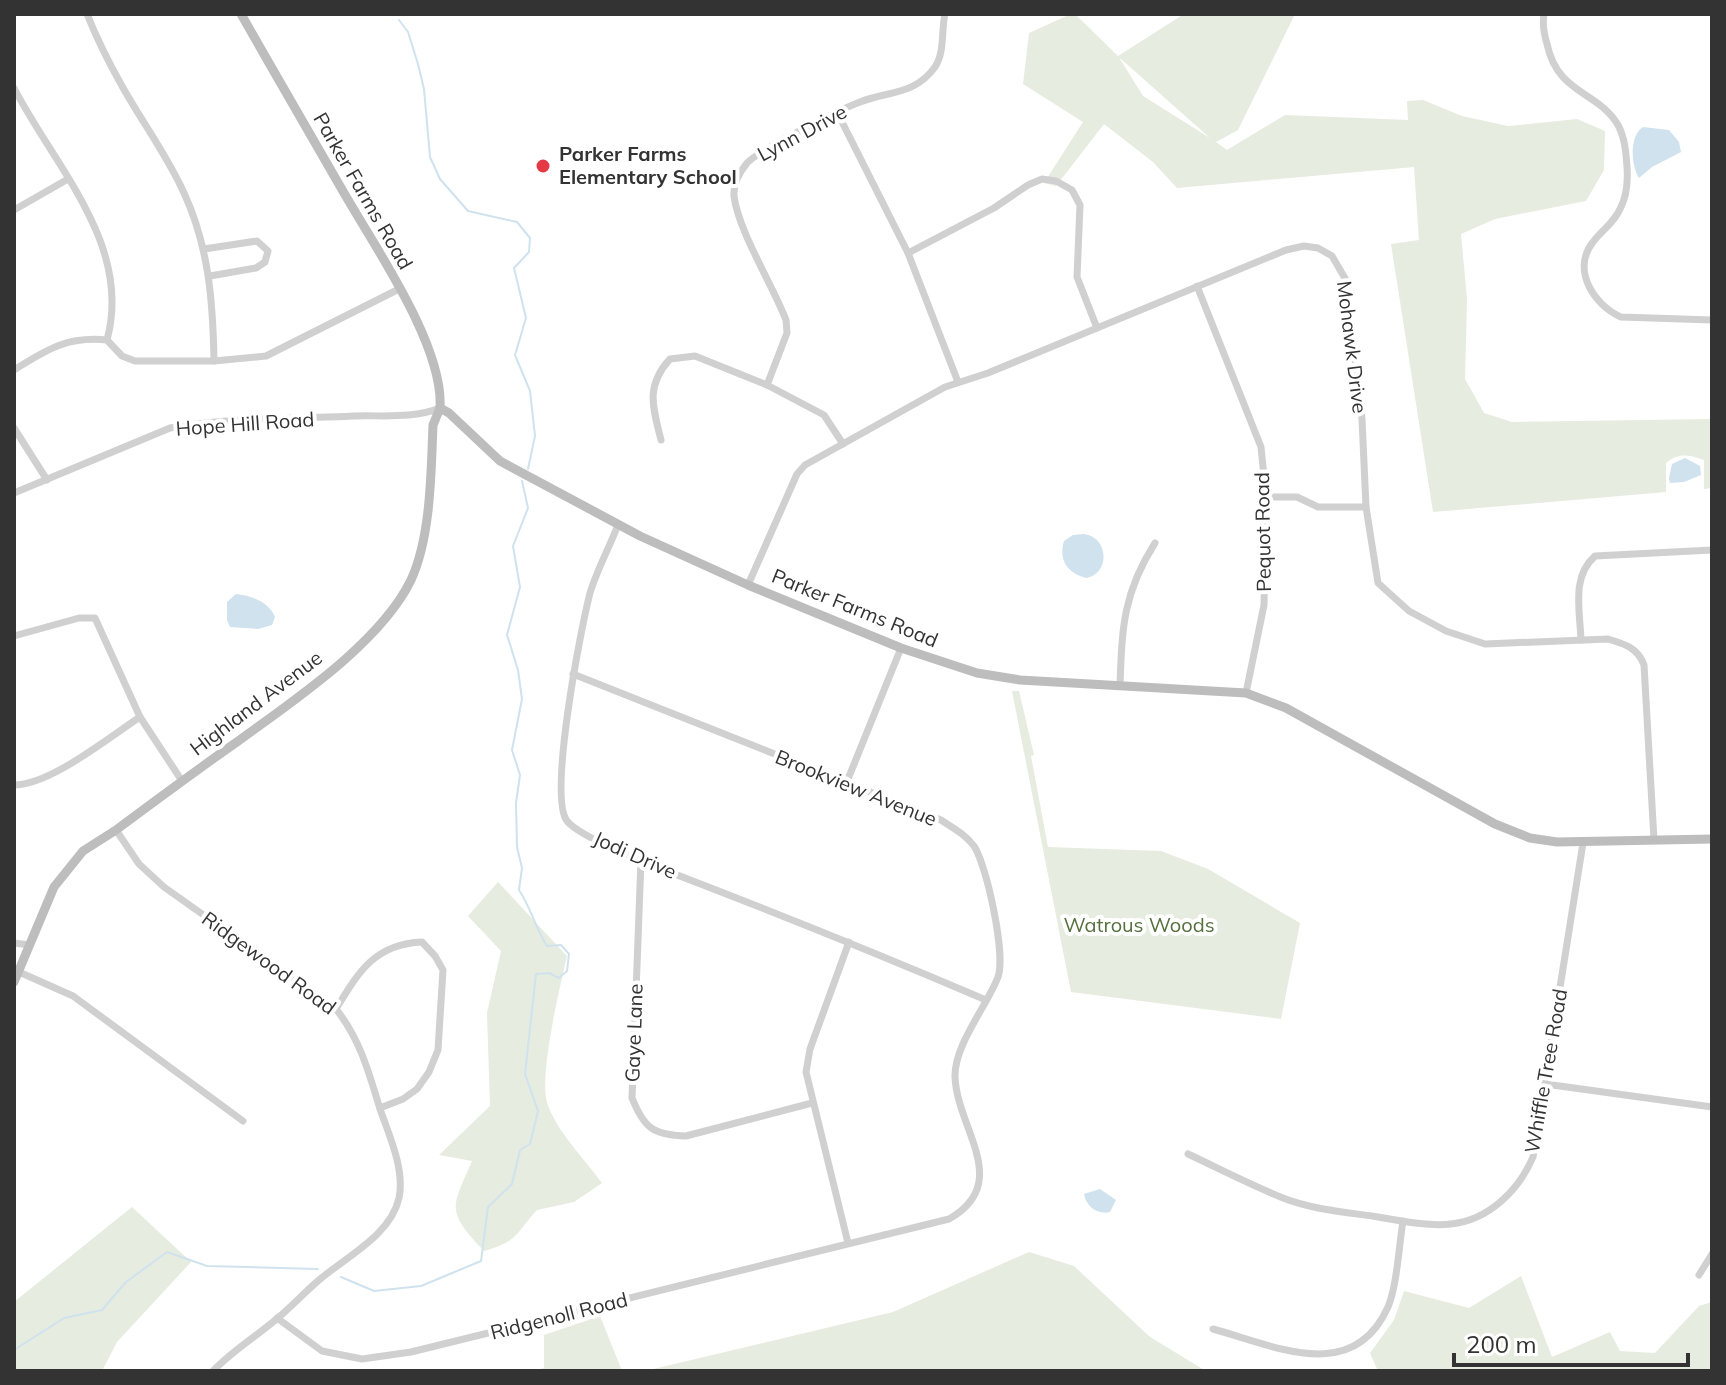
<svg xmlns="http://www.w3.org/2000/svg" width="1726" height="1385" viewBox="0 0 1726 1385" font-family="Mulish,sans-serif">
<rect width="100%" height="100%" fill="#fff"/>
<g fill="#e6ecdf" fill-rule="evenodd">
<path d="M1071 14H1075L1118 56 1184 14H1295L1238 130 1216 142 1227 150 1285 115 1408 120 1407 101 1423 100 1462 116 1508 126 1577 119 1605 131 1604 170 1586 201 1495 219 1461 234 1467 299 1465 379 1484 413 1512 422 1712 419V488L1704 489V460C1689 455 1679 452 1666 463V492L1433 512 1391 244 1419 240 1414 167 1177 188 1153 162 1104 124 1056 186 1044 183 1083 122 1023 84 1029 33ZM1120 59H1121L1210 138 1143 96Z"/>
<path d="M1012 691H1019L1034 755 1031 756 1048 847 1161 851 1208 869 1300 923 1281 1019 1071 992Z"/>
<path d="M498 882 567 956C560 986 539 1075 547 1102 554 1128 586 1161 602 1183L574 1202 537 1210C514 1235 520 1240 484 1251 445 1210 452 1208 472 1161L439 1155 490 1106 487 1013 501 951 468 916Z"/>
<path d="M132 1207 191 1262 117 1342 102 1371H14V1302Z"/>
<path d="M1029 1252 1074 1266 1150 1337 1206 1371H645L893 1312Z"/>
<path d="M1521 1276 1552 1357 1610 1332 1620 1351 1655 1353 1699 1306 1712 1302V1371H1378L1370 1353 1394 1320 1404 1291 1469 1308Z"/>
<path d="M600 1316 622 1371H534L544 1368V1335Z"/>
</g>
<g fill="#cfe2ee">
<path d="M1643 127 1669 130 1679 142 1681 152 1652 167 1639 178C1631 165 1629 136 1643 127Z"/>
<path d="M1685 458 1700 466 1701 475 1684 482 1670 483 1669 478 1672 464Z"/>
<path d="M1084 534C1108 537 1111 572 1087 578 1068 574 1058 560 1064 541L1073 535Z"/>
<path d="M236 594C252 596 269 602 275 617L272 625 258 629 230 627 227 620V602Z"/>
<path d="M1100 1189 1116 1200 1110 1212C1098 1215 1086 1207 1084 1194Z"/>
</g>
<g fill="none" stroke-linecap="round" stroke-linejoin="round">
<g stroke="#cfe2ee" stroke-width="2">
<path d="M399 20 408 32 418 64 424 89 430 157 440 179 468 211 517 222 530 238 529 252 514 268 526 318 515 355 530 391 535 436 528 469"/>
<path d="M341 1277 374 1291 421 1286 481 1261 488 1207 512 1184 520 1150 530 1144 538 1111 525 1074 536 974 549 973 559 978 567 971 569 954 561 945 547 946C535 927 531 908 519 890L522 868 517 847 516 803 520 775 512 750 522 699 518 670 507 635 520 587 513 546 528 508 522 481"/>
<path d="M14 1350 64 1318 102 1310 126 1282 167 1252 207 1266 318 1269"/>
</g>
<g stroke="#d0d0d0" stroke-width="7">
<path d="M87 14C97 39 109 63 122 86 142 122 167 155 184 193 209 247 213 303 214 361"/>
<path d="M1544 14C1542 25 1544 34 1547 44 1558 95 1597 90 1618 125 1625 138 1626 153 1627 167 1628 181 1627 196 1620 209 1614 223 1602 230 1593 242 1571 270 1594 305 1621 317L1712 320"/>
<path d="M14 88C54 166 133 245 107 340"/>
<path d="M838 114 908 253 958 382"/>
<path d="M14 210 68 179"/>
<path d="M204 249 257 241 268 251 265 262 256 268 210 276"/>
<path d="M908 253 994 208 1028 185 1042 179 1056 181 1072 190 1080 205 1077 277 1097 328"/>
<path d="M1197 286 1261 447 1266 497 1264 605 1246 693"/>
<path d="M14 370C46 350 67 336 107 340L122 356 135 361H214L266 356 399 289"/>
<path d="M767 385 787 333 786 320C773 286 738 230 734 196 733 184 739 173 747 163 759 150 839 110 860 102 888 91 915 95 935 67 945 52 941 31 945 14"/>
<path d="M14 428 47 480"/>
<path d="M661 440C653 408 645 386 670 359L695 356 767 385 824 415 843 444"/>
<path d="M14 493 170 428C230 417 294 419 354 416 383 415 413 419 440 408"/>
<path d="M1266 497H1297L1318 507H1366"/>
<path d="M618 525C609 548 597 570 590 593 581 628 548 796 567 821 584 842 686 878 716 890 806 925 897 962 986 1000"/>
<path d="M748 585 797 474 805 465 945 387 988 373 1286 250 1304 246 1318 248 1332 256 1346 280 1362 419 1366 507 1378 583 1409 611 1446 631 1485 644 1608 639C1625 644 1638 648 1644 665L1654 840"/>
<path d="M14 636 79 618H95L140 717C108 738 50 785 14 785"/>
<path d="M1581 640C1580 611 1571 577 1595 556L1712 550"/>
<path d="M1120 685C1122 628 1123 593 1155 543"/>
<path d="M140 717 182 781"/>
<path d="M846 784 901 648"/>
<path d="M116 830 139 864 164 887 336 1009C360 1039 369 1073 380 1109 389 1135 405 1169 399 1198 391 1235 346 1257 319 1280 305 1292 293 1305 279 1317 257 1336 233 1350 213 1371"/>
<path d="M641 860 632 1098C644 1128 653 1135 686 1136L812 1103"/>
<path d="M14 943 30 945"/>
<path d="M19 972 73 996 243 1121"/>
<path d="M336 1009C358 973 374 944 422 942L435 956 443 970 438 1050 429 1072 417 1089 403 1099 380 1108"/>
<path d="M1545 1084 1712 1107"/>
<path d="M1188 1154C1220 1169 1251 1185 1283 1198 1311 1209 1343 1212 1372 1216 1397 1220 1427 1227 1451 1224 1489 1220 1519 1190 1533 1157L1583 843"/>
<path d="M848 1243 806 1072 810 1049 849 942"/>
<path d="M1699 1275 1712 1254"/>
<path d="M277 1318 322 1351 362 1359 411 1352 949 1219C1013 1183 957 1129 955 1077 954 1045 987 1006 998 977 1006 955 987 866 974 846 965 834 953 828 941 820L573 674"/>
<path d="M1213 1329C1275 1346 1353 1385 1388 1307 1397 1286 1399 1245 1403 1221"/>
</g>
<g stroke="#bdbdbd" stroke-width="9">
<path d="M241 14C275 74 310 134 344 193 375 247 444 346 440 408L449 413 500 461 640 536 748 585 901 648 977 673 1020 680 1246 693 1286 708 1495 824 1530 838 1557 842 1712 839"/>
<path d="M14 982 54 887 83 851 116 830C155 801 194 772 234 744 290 703 380 644 411 580 431 537 431 472 433 425L440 408"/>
</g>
</g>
<circle fill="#e63946" stroke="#fff" stroke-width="3" cx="543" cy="166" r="8"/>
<g text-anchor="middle" stroke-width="8" stroke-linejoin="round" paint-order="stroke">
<g font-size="20" fill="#333" stroke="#fff">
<text transform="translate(802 133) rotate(-28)" y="7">Lynn Drive</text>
<text transform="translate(363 191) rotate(60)" y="7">Parker Farms Road</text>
<text transform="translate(1352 347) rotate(83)" y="7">Mohawk Drive</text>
<text transform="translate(245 424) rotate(-4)" y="7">Hope Hill Road</text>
<text transform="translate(1263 532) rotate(-91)" y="7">Pequot Road</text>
<text transform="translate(855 608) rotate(22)" y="7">Parker Farms Road</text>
<text transform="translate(256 703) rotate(-37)" y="7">Highland Avenue</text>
<text transform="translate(856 788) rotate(22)" y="7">Brookview Avenue</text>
<text transform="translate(635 855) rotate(24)" y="7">Jodi Drive</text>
<text transform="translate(269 963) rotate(36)" y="7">Ridgewood Road</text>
<text transform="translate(634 1033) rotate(-88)" y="7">Gaye Lane</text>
<text transform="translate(1546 1071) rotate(-80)" y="7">Whiffle Tree Road</text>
<text transform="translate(559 1316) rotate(-14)" y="7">Ridgenoll Road</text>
</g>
<g font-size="20" font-weight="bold" fill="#333" stroke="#fff" text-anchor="start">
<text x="559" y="161">Parker Farms<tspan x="559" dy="23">Elementary School</tspan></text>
</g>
<g font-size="20" fill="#56703f" stroke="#fff">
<text x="1139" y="932">Watrous Woods</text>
</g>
</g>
<rect width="1726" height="1385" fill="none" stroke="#333333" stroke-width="32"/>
<path d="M1454 1353v12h234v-12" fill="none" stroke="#333333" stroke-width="4"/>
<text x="1466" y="1353" font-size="24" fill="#333333" stroke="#ffffff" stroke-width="6" paint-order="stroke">200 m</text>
</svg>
